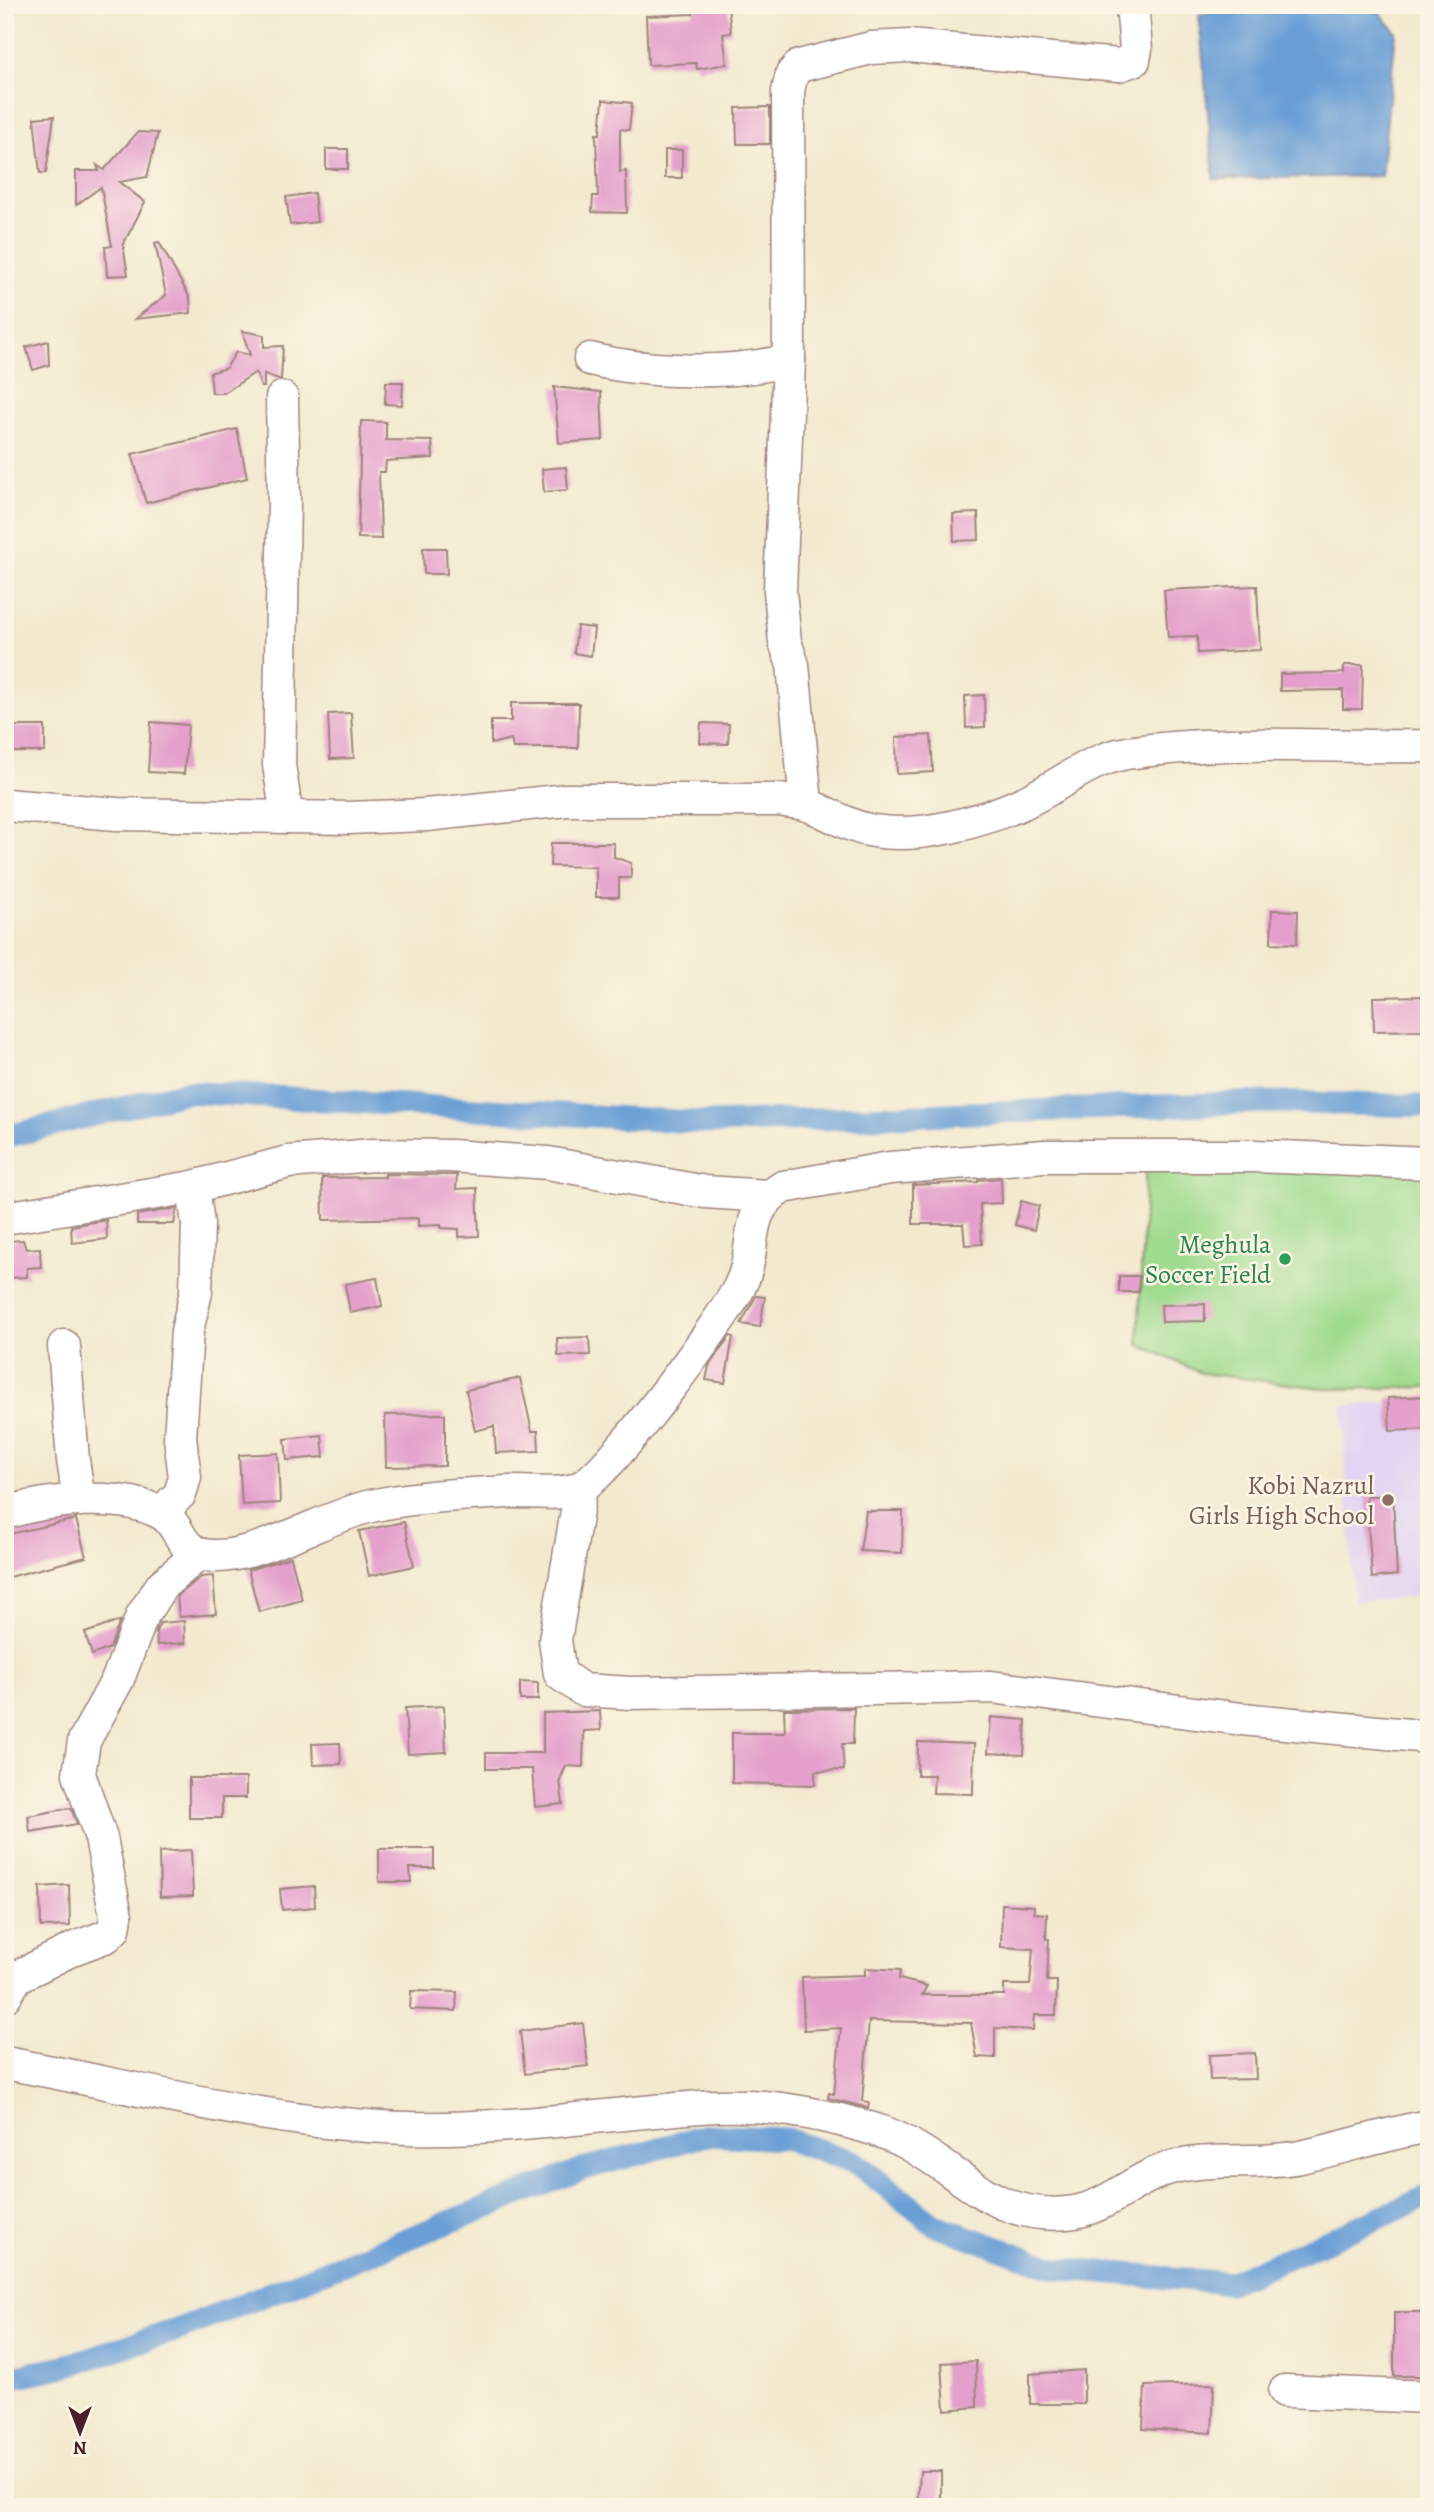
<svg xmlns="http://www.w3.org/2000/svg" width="1434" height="2512" viewBox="0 0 1434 2512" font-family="Alegreya,serif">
<rect width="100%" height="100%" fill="#fcf5e5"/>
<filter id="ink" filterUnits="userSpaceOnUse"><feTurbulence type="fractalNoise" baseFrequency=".0143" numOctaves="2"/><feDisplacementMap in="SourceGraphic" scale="14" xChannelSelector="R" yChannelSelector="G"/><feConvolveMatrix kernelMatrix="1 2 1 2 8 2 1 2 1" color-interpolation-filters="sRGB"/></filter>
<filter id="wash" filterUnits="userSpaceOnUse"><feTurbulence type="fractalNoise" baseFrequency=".00686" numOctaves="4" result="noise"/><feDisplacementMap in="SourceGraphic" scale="28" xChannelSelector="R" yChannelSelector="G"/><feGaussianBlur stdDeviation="1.57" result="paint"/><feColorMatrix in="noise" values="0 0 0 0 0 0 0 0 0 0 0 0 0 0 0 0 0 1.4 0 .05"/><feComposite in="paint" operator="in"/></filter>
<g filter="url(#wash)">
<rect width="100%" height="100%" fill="#f3e9cf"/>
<path fill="#e2d4f3" d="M1429 1399V1595L1354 1602 1342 1406Z"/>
<path fill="#a0dc8f" stroke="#757e5d" stroke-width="2" d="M1146 1163 1429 1173V1387L1329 1389 1201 1373 1138 1344Z"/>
<path fill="#6a9fd6" stroke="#5a5f80" stroke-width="2" d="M1249 5H1373L1396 32 1381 176 1214 179 1199 15Z"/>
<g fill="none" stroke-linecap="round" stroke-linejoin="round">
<g stroke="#6a9fd6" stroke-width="23">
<path d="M5 1137 186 1092 711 1123 1264 1102 1429 1106"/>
<path d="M5 2379 65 2366 180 2329 580 2170 707 2135 786 2139 856 2163 935 2225 1055 2268 1229 2283 1429 2196"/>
</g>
</g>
<g id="blocks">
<g fill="#e49fcc">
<path d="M692 5H728L731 33 723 34 727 64 697 69 696 63 648 65 646 16 693 14Z"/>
<path d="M603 100 632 103 629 130 620 129V172L626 171 627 213 592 212 593 196H598L596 134H600Z"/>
<path d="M770 107V144H737L736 108Z"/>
<path d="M54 116 46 173H40L34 118Z"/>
<path d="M138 132 158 133 147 177 119 182 145 202 123 245 128 275 107 276 105 247 112 246 101 187 76 205V171H99L97 165 104 170Z"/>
<rect x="326" y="149" width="22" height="20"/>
<rect x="665" y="150" width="17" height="28"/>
<path d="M314 193 317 222 290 225 286 197Z"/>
<path d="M159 242 190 298 191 313 135 319 166 295 155 243Z"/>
<path d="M242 331 264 335V347L283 346 281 380 264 374V387H261L256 372 224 393H212L210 373 226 368 236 352 250 355Z"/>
<path d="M48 341 49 365 33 370 26 347Z"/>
<path d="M386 382H403L402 405 385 404Z"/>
<path d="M554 387 601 392 603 440 559 443Z"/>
<path d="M361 421 386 422V440L432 441 433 458 386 461 385 472H379L381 539 358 538Z"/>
<path d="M237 429 247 478 146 503 132 454Z"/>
<path d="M566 467 568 490 544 492 542 469Z"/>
<path d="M978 513 979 540 954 541 953 514Z"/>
<path d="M423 548H446L447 574H424Z"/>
<path d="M1257 586 1260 650 1198 653 1197 636 1168 637 1164 590Z"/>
<path d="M577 626 594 628 591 656 574 653Z"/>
<path d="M1344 665H1363L1362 709H1343V690L1280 691V674L1344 673Z"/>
<path d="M984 695 985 727 966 728 965 696Z"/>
<path d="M511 703H579L578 748H513L511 739 491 744V721H511Z"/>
<path d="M351 713 354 758 330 759 328 714Z"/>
<path d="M151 722 188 725 184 774 148 772Z"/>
<path d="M701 723 729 724 728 744 700 743Z"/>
<rect x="5" y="726" width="40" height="26"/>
<path d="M931 735 933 772 897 774 896 737Z"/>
<path d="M551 843H614V857L631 863V878H619V897H596V867L550 866Z"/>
<path d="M1272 910 1298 911 1297 944 1271 943Z"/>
<path d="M1429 996V1030L1374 1031 1373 997Z"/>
<path d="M385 1174 457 1175 456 1189 477 1188 479 1236 459 1237V1229L441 1228V1225L418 1226V1218L323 1220 322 1178 385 1177Z"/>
<path d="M1001 1178 1002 1203 980 1204 982 1244 965 1245 963 1224H913V1185L978 1182V1180Z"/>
<path d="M1021 1201 1039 1206 1034 1230 1015 1225Z"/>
<path d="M177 1208 174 1224H137V1215Z"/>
<path d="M106 1220 107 1239 72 1243 71 1226Z"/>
<path d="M23 1240 26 1249 40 1248 41 1267 27 1268V1277L8 1278 6 1241Z"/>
<rect x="1119" y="1276" width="20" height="16"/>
<path d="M377 1278 382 1306 350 1313 345 1284Z"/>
<path d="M756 1296 765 1297 760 1327 741 1324Z"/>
<path d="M1205 1304V1321L1162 1322 1161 1305Z"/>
<path d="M730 1336 733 1337 725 1383 706 1380 709 1366Z"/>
<path d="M589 1337 590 1355 558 1356 557 1338Z"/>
<path d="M520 1378 532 1431H538L539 1451 496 1453 494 1426 475 1431 466 1390Z"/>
<path d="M1429 1396V1429L1390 1431 1388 1398Z"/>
<path d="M445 1414V1466L386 1467 385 1415Z"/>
<path d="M322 1435 324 1457 287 1460 285 1439Z"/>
<path d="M278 1453 280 1503 242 1505 239 1455Z"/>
<path d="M1366 1496H1393L1397 1575 1372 1578Z"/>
<path d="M866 1511H903L902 1553 860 1551Z"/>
<path d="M76 1519 86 1557 5 1578V1535Z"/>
<path d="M404 1522 414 1566 369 1576 359 1531Z"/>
<path d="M291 1557 302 1600 259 1612 248 1570Z"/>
<path d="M213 1576 216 1614 179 1617 177 1596 201 1577Z"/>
<path d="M120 1621 110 1648 92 1655 85 1633Z"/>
<path d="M184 1621 185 1643 157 1645 156 1631 160 1623Z"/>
<path d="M520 1682 538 1683V1700H520Z"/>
<path d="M444 1706 446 1752 408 1754 405 1708Z"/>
<path d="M854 1708 853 1744H842L844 1770 815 1771V1785L732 1783V1733H785L784 1709Z"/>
<path d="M600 1711 601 1730 584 1731 583 1767 566 1766 560 1780 563 1804 535 1807 532 1769H486V1753H543V1713Z"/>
<path d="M991 1717 1026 1720 1024 1755 988 1753Z"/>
<path d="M918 1742 974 1744 973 1794 933 1793 934 1775H917Z"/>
<path d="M340 1743 341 1764 313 1765 312 1744Z"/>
<path d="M189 1778H246V1798H222V1818H189Z"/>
<path d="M71 1808 77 1824 30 1832 28 1816Z"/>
<path d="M379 1849H434V1868H410L411 1882H379Z"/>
<path d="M191 1850 193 1896 160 1897 159 1852Z"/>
<path d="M69 1885 70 1926 41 1927 40 1887Z"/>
<path d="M314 1886 315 1907 282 1910 280 1889Z"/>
<path d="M1002 1904 1034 1906V1913L1047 1914 1046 1939H1049L1047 1981H1057L1056 2015H1034L1033 2030 995 2028V2058L977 2057 971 2023 869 2021 862 2101 869 2102 868 2108 828 2098 829 2093 834 2094 841 2028 804 2030 802 1977 865 1975V1968L900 1970 899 1979 927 1986 922 1995H1004V1985H1030L1033 1949 1001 1947Z"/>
<path d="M411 1991 457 1992 456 2011 410 2009Z"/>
<path d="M583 2023 588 2066 525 2074 520 2031Z"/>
<path d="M1255 2053 1256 2079 1210 2080 1209 2055Z"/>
<rect x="1394" y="2312" width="35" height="64"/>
<path d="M976 2361 977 2407 945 2410 942 2363Z"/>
<path d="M1084 2370V2404H1030V2374Z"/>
<path d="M1214 2384 1212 2433 1143 2429 1145 2386Z"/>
<path d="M920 2471H941V2507H918Z"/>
</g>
</g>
</g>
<g filter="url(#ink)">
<use href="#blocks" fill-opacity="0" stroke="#9e847d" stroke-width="2"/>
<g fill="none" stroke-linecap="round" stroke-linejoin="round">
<g stroke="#9e847d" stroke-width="35">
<g id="minor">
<path d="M590 359C646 373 733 375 789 360"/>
<path d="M282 398 284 502 279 765 287 817"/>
<path d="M806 804 793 665 785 642 780 591 789 360 788 91 792 74 799 66 871 48 909 46 1119 65 1134 60 1136 49 1132 5"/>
<path d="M5 805 117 814 347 818 426 815 567 800H779C789 802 800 802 810 806 831 814 851 828 874 831 920 839 981 822 1023 803 1058 787 1089 759 1127 753 1227 738 1329 748 1429 746"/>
<path d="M5 1218 193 1187 288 1162 373 1155 451 1156 548 1163 705 1192 768 1196"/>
<path d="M64 1346 73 1460 79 1500"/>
<path d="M581 1487 555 1640 560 1674 583 1690 630 1693 991 1687 1242 1719 1429 1737"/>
<path d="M5 1513C47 1500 120 1491 161 1513 179 1523 179 1547 200 1554 243 1567 325 1516 371 1506 415 1496 463 1495 508 1492 530 1491 561 1497 581 1487 611 1472 721 1322 739 1288 760 1248 739 1213 783 1187L890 1168 1044 1156H1254L1429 1163"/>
<path d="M161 1513 180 1494 185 1477 180 1438 187 1331 196 1292 198 1224 193 1187"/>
<path d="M5 1996 17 1977 75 1948 107 1936 114 1929 116 1916 101 1838 79 1774 84 1741 118 1679 142 1616 162 1585 199 1554"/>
<path d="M5 2063C138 2087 270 2124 406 2128 481 2130 559 2121 634 2113 681 2109 727 2102 774 2108 809 2112 872 2125 903 2141 960 2170 994 2220 1067 2213 1104 2210 1128 2183 1161 2171 1205 2155 1254 2166 1300 2157 1343 2148 1385 2134 1429 2126"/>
<path d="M1285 2391 1429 2397"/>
</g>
</g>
<use href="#minor" stroke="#fff" stroke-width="32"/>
</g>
</g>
<circle fill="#2e9e5b" stroke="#fcf5e5" stroke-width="2.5" cx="1285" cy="1259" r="7"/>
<circle fill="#8d6e63" stroke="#fcf5e5" stroke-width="2.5" cx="1388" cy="1500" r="7"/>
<g text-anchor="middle" stroke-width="5" stroke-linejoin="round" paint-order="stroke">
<g font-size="26" fill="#27864d" stroke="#fcf5e5" text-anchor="end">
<text x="1271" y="1253">Meghula<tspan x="1271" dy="30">Soccer Field</tspan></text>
</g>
<g font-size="26" fill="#785e54" stroke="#fcf5e5" text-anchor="end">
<text x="1374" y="1494">Kobi Nazrul<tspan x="1374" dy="30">Girls High School</tspan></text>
</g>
</g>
<rect width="1434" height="2512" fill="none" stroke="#fcf5e5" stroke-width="28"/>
<g transform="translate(80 2432) rotate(180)" stroke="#fcf5e5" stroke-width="5" paint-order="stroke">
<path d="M0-5L12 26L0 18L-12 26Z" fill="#4a1f2b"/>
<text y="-10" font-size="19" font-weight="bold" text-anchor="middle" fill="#4a1f2b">N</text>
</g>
</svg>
